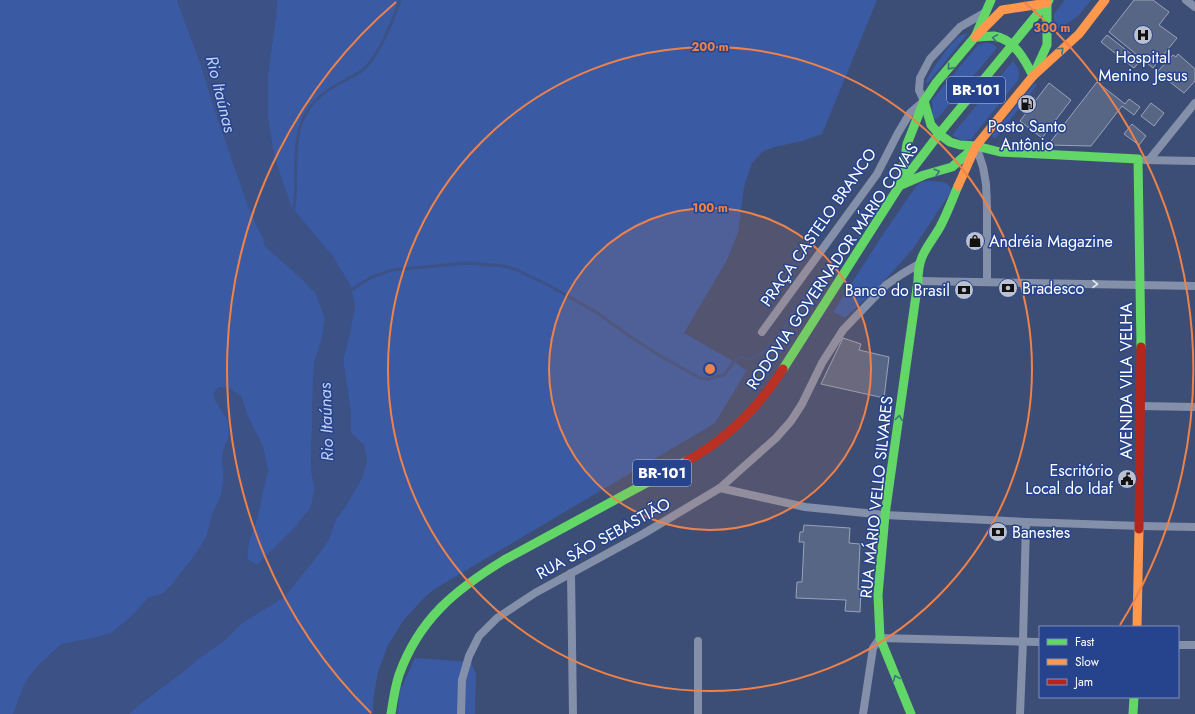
<svg xmlns="http://www.w3.org/2000/svg" width="1195" height="714" viewBox="0 0 1195 714" font-family="Jost,sans-serif">
<rect width="100%" height="100%" fill="#3d4e76"/>
<g fill="#3a5aa3">
<path d="M0 0H177L201 65 215 111 245 197 259 231 273 251 296 261 314 289 325 318 322 338 315 360 313 383 311 470 315 488 311 507 297 525 257 565 247 559 249 541 256 522 268 470 263 447 248 417 241 396 215 400 228 420 229 436 224 449 222 461 224 477 221 496 212 515 207 535 198 551 170 587 162 594 148 598 137 611 124 623 111 633 95 638 77 641 54 651 35 669 24 685 13 714H0Z"/>
<path d="M277 0H877L822 134 802 141 774 147 762 152 752 163 744 187 738 233 727 260 684 333 738 364 742 368 747 370 715 423 624 477 490 556 433 590 422 600 403 621 388 645 378 672 373 700V714H129L134 709 185 670 199 658 225 640 242 623 284 597 328 541 336 519 345 507 362 478 367 460 364 445 351 433V414L343 360 349 337 355 307 334 258 291 207 275 159 268 120V74L276 16Z"/>
<path d="M1065 0H1091L1079 15 1061 28H1057L1054 26V14Z"/>
<path d="M968 33 927 84 926 81C933 69 950 41 962 35 963 34 967 34 968 33Z"/>
<path d="M985 43C991 43 994 44 997 48L936 120 933 116 932 100 978 45Z"/>
<path d="M1013 61C1018 67 1021 72 1018 80L971 139 963 141 952 135Z"/>
<path d="M1035 83 1037 85 996 138H993L992 135Z"/>
<path d="M931 181C940 182 948 181 952 190L912 250 885 280 845 318 833 312 882 236 915 188 921 182Z"/>
<path d="M415 658 471 662 476 674 475 714H398L399 693Z"/>
</g>
<path fill="#3c5286" d="M177 0H277L276 16 268 74V120L275 159 291 206 334 258 351 286 355 307 349 337 343 360 351 414V433L364 445 367 460 362 478 345 507 336 519 328 541 317 557 284 597 242 623 225 640 199 658 185 670 134 709 129 714H13L24 685 35 669 54 651 61 644 95 638 111 633 124 623 137 611 148 598 162 594 170 587 198 551 207 535 212 515 221 496 224 477 222 461 224 449 229 436 228 420 215 400 213 394 218 387H227L241 396 248 417 263 447 268 470 256 522 249 541 247 559 257 565 297 525 311 507 315 488 311 470 313 383 315 360 322 338 325 318 314 289 296 261 273 251 259 231 245 197 215 111 201 65Z"/>
<g fill="none" stroke-linecap="round" stroke-linejoin="round">
<g stroke="#3c5286" stroke-width="3">
<path d="M293 213C299 184 291 146 303 119 310 103 326 90 342 82 348 78 357 75 363 70 379 55 393 20 400 0"/>
<path d="M349 292 360 284 372 277 392 270 467 263 504 266 517 270 548 285 596 312 632 338 664 358 700 378 708 379 724 375 733 363 740 357 749 359 755 357 767 349 778 340 795 309"/>
</g>
<path stroke="#3c5286" stroke-width="19" d="M273 241 310 274 318 283"/>
</g>
<g fill="#586686" stroke="#99a2b8">
<path d="M1134 0H1153L1169 12 1159 25 1177 38 1153 68 1109 32Z"/>
<path d="M1107 35 1140 61 1134 68 1101 42Z"/>
<path d="M1178 54 1195 69V81L1184 93 1157 72 1173 55 1176 57Z"/>
<path d="M1097 82 1125 104 1129 99 1140 107 1134 115 1122 106 1091 146 1048 145Z"/>
<path d="M1049 83 1071 100 1042 138 1020 121Z"/>
<path d="M1151 103 1164 113 1154 126 1141 116Z"/>
<path d="M1132 124 1146 136 1139 145 1124 134Z"/>
<path d="M843 338 861 344 859 350 889 357 884 398 821 384Z"/>
<path d="M804 525 850 528 849 543 860 544 858 589H861L860 612 845 611 846 600 796 598 797 582H802L804 542H799L800 532H803Z"/>
</g>
<g fill="none" stroke-linecap="round" stroke-linejoin="round">
<g stroke="#848fa9" stroke-width="8">
<path d="M1186 0 1195 7"/>
<path d="M976 146 983 167 986 184 987 206V282"/>
<path d="M1145 160 1195 161"/>
<path d="M1149 160 1195 103"/>
<path d="M918 281 1195 286"/>
<path d="M762 332 877 174 898 133 910 113 924 101 919 90 920 78 930 59 960 27 986 12"/>
<path d="M1140 406 1195 407"/>
<path d="M720 488 805 507 885 515 1026 522 1140 526 1195 527"/>
<path d="M571 573 573 714"/>
<path d="M698 641V714"/>
<path d="M1178 645H1195"/>
<path d="M461 714 462 680 469 656 479 636 497 618 535 593 643 534 720 488 776 438 791 421 802 404 822 363 843 330 886 285 902 274 919 264"/>
<path d="M863 714 873 648 880 638 1040 642"/>
<path d="M1020 714 1023 641 1026 522"/>
</g>
<g stroke="#63d668" stroke-width="9">
<path d="M991 0 975 37 936 83 924 101 931 125 939 134 950 142 960 145 976 146 1000 152 1138 159 1141 347"/>
<path d="M975 37C981 37 988 36 994 36 1014 39 1025 60 1033 76"/>
<path d="M1033 76 1047 45V3"/>
<path d="M901 182 907 144 924 101"/>
<path d="M901 185 924 175 952 167 976 146"/>
<path d="M783 369 900 185 939 134 1049 0"/>
<path d="M391 714C393 701 395 687 399 675 419 619 455 590 504 560L687 461"/>
<path d="M911 714 880 638 878 595 885 515 918 281C918 254 928 248 940 227 947 214 952 200 958 186"/>
<path d="M1133 714 1134 697"/>
</g>
<g stroke="#ff974d" stroke-width="9">
<path d="M975 37 1002 10 1047 3"/>
<path d="M958 186 976 146 1033 76 1079 34 1105 0"/>
<path d="M1137 627 1139 529"/>
</g>
<g stroke="#b3261e" stroke-width="9">
<path d="M687 461C727 439 758 408 783 369"/>
<path d="M1139 529 1141 347"/>
</g>
</g>
<defs><path id="oneway-chevron" d="M-2-3.5L2.5 0L-2 3.5" fill="none" stroke-width="1.6" stroke-linecap="round" stroke-linejoin="round"/></defs>
<g stroke="#3b7680">
<use href="#oneway-chevron" transform="translate(995 38) rotate(-172)"/>
<use href="#oneway-chevron" transform="translate(1061 50) rotate(-43)"/>
<use href="#oneway-chevron" transform="translate(950 67) rotate(131)"/>
<use href="#oneway-chevron" transform="translate(937 172) rotate(-16)"/>
<use href="#oneway-chevron" transform="translate(899 418) rotate(-82)"/>
<use href="#oneway-chevron" transform="translate(896 678) rotate(-112)"/>
</g>
<use stroke="#e6e9ee" href="#oneway-chevron" transform="translate(1095 284) rotate(1)"/>
<circle cx="710" cy="369" r="161" fill="#ee8249" fill-opacity=".12"/>
<g fill="none" stroke="#ee8249" stroke-width="2">
<circle cx="710" cy="369" r="161"/>
<circle cx="710" cy="369" r="322"/>
<path d="M371 713A483 483 0 0 1 396 2M1024 2A483 483 0 0 1 1120 625"/>
</g>
<defs>
<g id="hospital-disc" transform="scale(1)"><circle r="9.5" fill="#bbc1cf" stroke="#26438d"/><path d="M-5-5h3v3.5h4V-5h3V5h-3V1.5h-4V5h-3Z" fill="#111"/></g>
<g id="fuel-disc" transform="scale(1)"><circle r="9.5" fill="#bbc1cf" stroke="#26438d"/><path d="M-5.5-6h7V0h2V4h1.3V-2.5L3-4.5l.8-.8L6-3V5H2.5V1h-1V6h-7ZM-4.2-4.7v3.2H.2V-4.7Z" fill="#111"/></g>
<g id="shop-disc" transform="scale(1)"><circle r="9.5" fill="#bbc1cf" stroke="#26438d"/><path d="M-5-2.5h2.3a2.7 3.5 0 0 1 5.4 0H5L5.5 6h-11ZM-1.5-2.5h3a1.5 2.3 0 0 0-3 0Z" fill="#111"/></g>
<g id="bank-disc" transform="scale(1)"><circle r="9.5" fill="#bbc1cf" stroke="#26438d"/><path d="M-6-4H6V4H-6ZM0-2.3a2.3 2.3 0 1 0 0 4.6a2.3 2.3 0 1 0 0-4.6Z" fill="#111"/></g>
<g id="civic-disc" transform="scale(1)"><circle r="9.5" fill="#bbc1cf" stroke="#26438d"/><path d="M-.6-6.5H3V-4.5H.6V-3L4-1V1h2V6H-6V1h2V-1L-.6-3ZM-1.2 2.5V6h2.4V2.5Z" fill="#111"/></g>
</defs>
<g fill-rule="evenodd">
<use href="#hospital-disc" x="1143" y="35"/>
<use href="#fuel-disc" x="1027" y="104"/>
<use href="#shop-disc" x="975" y="241"/>
<use href="#bank-disc" x="1008" y="288"/>
<use href="#bank-disc" x="964" y="290"/>
<use href="#civic-disc" x="1127" y="479"/>
<use href="#bank-disc" x="998" y="532"/>
</g>
<g text-anchor="middle" stroke-width="3" stroke-linejoin="round" paint-order="stroke">
<g fill="#26438d" stroke="#bec7dd" stroke-width="1">
<rect x="947" y="77" width="58" height="26" rx="3"/>
<rect x="633" y="460" width="58" height="26" rx="3"/>
</g>
<g font-size="15" font-weight="bold" fill="#fff">
<text x="976" y="95">BR-101</text>
<text x="662" y="478">BR-101</text>
</g>
<g font-size="16" fill="#fff" stroke="#26438d" text-anchor="start">
<text x="1143" y="63" text-anchor="middle">Hospital<tspan x="1143" dy="18">Menino Jesus</tspan></text>
<text x="1027" y="132" text-anchor="middle">Posto Santo<tspan x="1027" dy="18">Antônio</tspan></text>
<text x="989" y="247">Andréia Magazine</text>
<text x="1022" y="294">Bradesco</text>
<text x="950" y="296" text-anchor="end">Banco do Brasil</text>
<text x="1113" y="476" text-anchor="end">Escritório<tspan x="1113" dy="18">Local do Idaf</tspan></text>
<text x="1012" y="538">Banestes</text>
</g>
<g font-size="16" fill="#fff" stroke="#26438d">
<text transform="translate(818 227) rotate(-55)" y="6">PRAÇA CASTELO BRANCO</text>
<text transform="translate(832 266) rotate(-56)" y="6">RODOVIA GOVERNADOR MÁRIO COVAS</text>
<text transform="translate(1126 381) rotate(-90)" y="6">AVENIDA VILA VELHA</text>
<text transform="translate(876 497) rotate(-84)" y="6">RUA MÁRIO VELLO SILVARES</text>
<text transform="translate(603 538) rotate(-29)" y="6">RUA SÃO SEBASTIÃO</text>
</g>
<g font-size="17" font-style="italic" fill="#c1d0f2" stroke="#26438d">
<text transform="translate(221 94) rotate(76)" y="6">Rio Itaúnas</text>
<text transform="translate(326 422) rotate(-92)" y="6">Rio Itaúnas</text>
</g>
</g>
<circle cx="710" cy="369" r="6" fill="#ee8249" stroke="#26438d" stroke-width="2"/>
<g font-size="12" text-anchor="middle" font-weight="bold" fill="#ee8249" stroke="#26438d" stroke-width="3" stroke-linejoin="round" paint-order="stroke">
<text x="1052" y="32">300 m</text>
<text x="710" y="51">200 m</text>
<text x="710" y="212">100 m</text>
</g>
<rect x="1039" y="626" width="140" height="72" fill="#26438d" stroke="#7d8ebb"/>
<rect x="1047" y="639" width="20" height="6" fill="#63d668" stroke="#7d8ebb"/>
<text x="1075" y="646" font-size="12" fill="#ffffff">Fast</text>
<rect x="1047" y="659" width="20" height="6" fill="#ff974d" stroke="#7d8ebb"/>
<text x="1075" y="666" font-size="12" fill="#ffffff">Slow</text>
<rect x="1047" y="679" width="20" height="6" fill="#b3261e" stroke="#7d8ebb"/>
<text x="1075" y="686" font-size="12" fill="#ffffff">Jam</text>
</svg>
